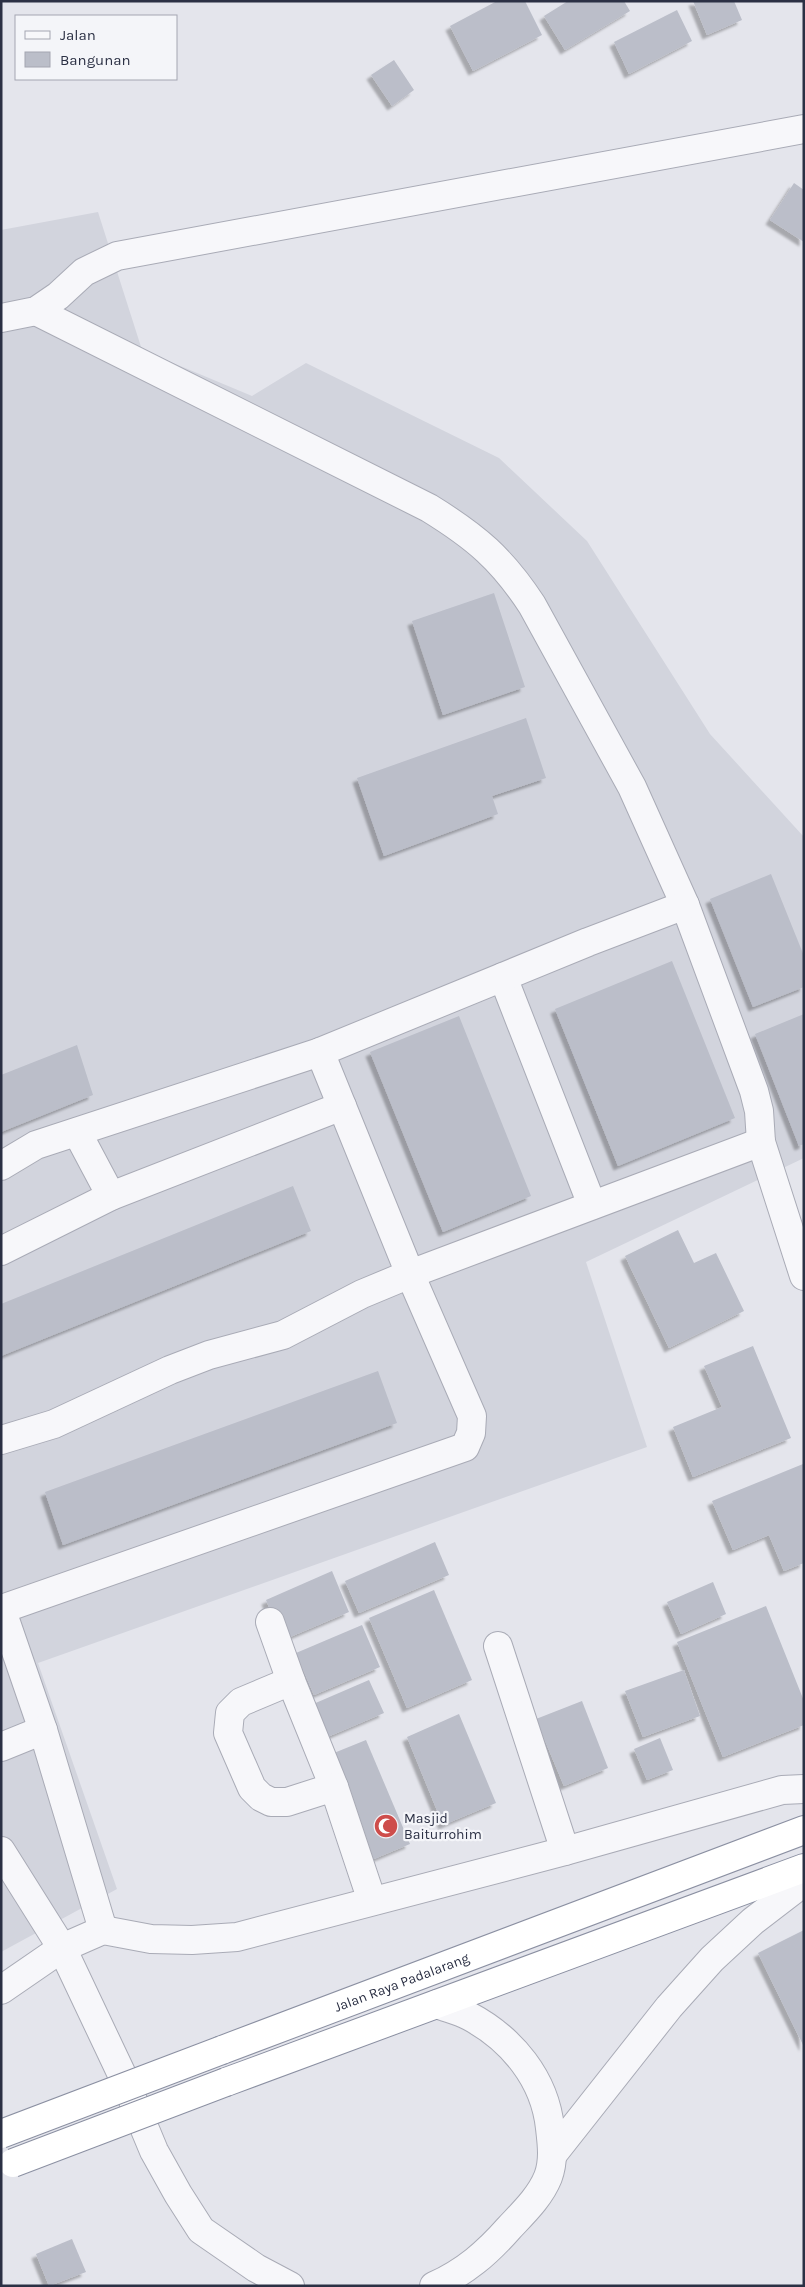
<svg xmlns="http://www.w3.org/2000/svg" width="805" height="2287" viewBox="0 0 805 2287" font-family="Karla,sans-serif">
<defs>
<filter id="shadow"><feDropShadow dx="-4.5" dy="4.5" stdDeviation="1" flood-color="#0004"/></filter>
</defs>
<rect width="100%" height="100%" fill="#e4e5ec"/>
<path fill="#d2d4dd" d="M98 212 142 350 252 396 306 363 499 458 587 541 710 734 804 837V1158L586 1262 647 1447 38 1663 117 1889 1 1952V230Z"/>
<g fill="#bbbec9" filter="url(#shadow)">
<path d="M497 1H525L542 35 473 71 450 26Z"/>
<path d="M568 1H624L630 11 565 50 544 16Z"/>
<path d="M693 1H734L742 20 707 35Z"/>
<path d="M677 10 692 41 629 74 614 42Z"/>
<path d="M394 60 414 90 392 106 371 75Z"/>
<path d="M794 183 804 190V242L770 220Z"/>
<path d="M494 593 525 687 443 715 412 621Z"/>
<path d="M526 718 546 778 492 796 498 814 384 856 357 778Z"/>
<path d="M771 874 804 956V987L753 1007 710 899Z"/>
<path d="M672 961 735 1118 618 1166 555 1009Z"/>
<path d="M804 1014V1144L799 1146 755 1034Z"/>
<path d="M459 1016 531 1196 443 1232 370 1052Z"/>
<path d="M77 1045 93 1095 1 1132V1075Z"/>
<path d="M293 1186 311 1231 1 1356V1304Z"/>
<path d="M678 1230 694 1263 716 1253 744 1311 669 1348 625 1256Z"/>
<path d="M753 1346 791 1438 693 1477 673 1427 722 1407 704 1366Z"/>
<path d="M378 1371 397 1423 63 1545 45 1492Z"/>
<path d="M803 1464 804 1563 784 1571 769 1535 733 1550 712 1501Z"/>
<path d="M435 1542 449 1575 359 1613 345 1581Z"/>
<path d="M332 1571 349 1612 283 1640 266 1600Z"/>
<path d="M713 1582 726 1614 681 1634 667 1602Z"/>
<path d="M434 1590 472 1680 407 1708 369 1618Z"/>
<path d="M766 1606 804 1701V1725L723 1757 677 1642Z"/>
<path d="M362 1625 380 1667 314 1695 296 1653Z"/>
<path d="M684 1670 700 1716 643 1737 625 1691Z"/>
<path d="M369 1680 384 1713 325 1738 311 1705Z"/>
<path d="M582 1701 608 1768 564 1786 536 1719Z"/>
<path d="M459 1714 496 1803 443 1825 407 1737Z"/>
<path d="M660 1738 673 1770 647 1780 634 1749Z"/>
<path d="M366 1740 410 1844 369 1861 324 1757Z"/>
<path d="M804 1930V2047L758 1953Z"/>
<path d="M72 2239 86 2272 49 2286 36 2254Z"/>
</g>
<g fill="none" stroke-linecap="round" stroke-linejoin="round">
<g stroke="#a9abb6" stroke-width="30">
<g id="minor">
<path d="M36 311 429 508C476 537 502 559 532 605L632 787 685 905 754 1091 759 1111 761 1142 804 1276"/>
<path d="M1 318 36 311 58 296 84 272 117 256 804 129"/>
<path d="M503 977 592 1205"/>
<path d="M77 1132 111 1196"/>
<path d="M1 1166 36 1145 320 1052 588 942 685 905"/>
<path d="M1 1251 111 1196 342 1106"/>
<path d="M1 1440 54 1424 170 1370 209 1355 283 1335 362 1294 410 1274 761 1142"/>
<path d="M1 1608 43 1730 103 1930"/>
<path d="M2 1609 465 1447 471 1433 472 1416 410 1274 320 1052"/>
<path d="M270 1622 291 1681 334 1787 372 1901"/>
<path d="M498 1646 565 1851"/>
<path d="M291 1681 241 1702 230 1713 228 1733 252 1788 261 1797 271 1802H287L334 1787"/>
<path d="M1 1747 43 1730"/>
<path d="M1 1851 62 1948 124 2079 154 2151 178 2194 201 2230 256 2268 290 2286"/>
<path d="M1 1990 62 1948 103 1930 151 1939 192 1940 237 1937 565 1851 782 1790 804 1789"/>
<path d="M553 2154 669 2007 712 1959 753 1921 804 1882"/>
<path d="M434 2286C465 2272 487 2253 509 2228 523 2213 540 2197 548 2177 554 2161 552 2145 550 2128 545 2079 512 2039 469 2016 459 2011 447 2008 437 2004"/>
</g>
</g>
<g stroke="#8b90a2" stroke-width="30">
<g id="highway">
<path id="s1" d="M222 2050 804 1830"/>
<path d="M226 2082 804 1868"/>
</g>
</g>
<use href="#minor" stroke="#f7f7fa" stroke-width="28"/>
<use href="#highway" stroke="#fff" stroke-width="28"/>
<g stroke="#8b90a2" stroke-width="30" stroke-linecap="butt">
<g id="highway-bridge">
<path d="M1 2134 222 2050"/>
<path d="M13 2163 226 2082"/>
</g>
</g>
<use href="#highway-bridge" stroke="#fff" stroke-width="28"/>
</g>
<defs>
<g id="mosque-disc" transform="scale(1.25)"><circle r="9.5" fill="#ce4d4b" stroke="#f4f5f9"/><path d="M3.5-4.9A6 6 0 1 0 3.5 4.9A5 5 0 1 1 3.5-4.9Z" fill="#fff"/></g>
</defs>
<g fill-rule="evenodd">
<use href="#mosque-disc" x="386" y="1826"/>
</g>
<g text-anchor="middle" stroke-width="4.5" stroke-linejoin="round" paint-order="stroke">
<g font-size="14" fill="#2b3044" stroke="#f4f5f9" text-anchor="start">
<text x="404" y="1823">Masjid<tspan x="404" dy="16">Baiturrohim</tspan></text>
</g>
<g font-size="14" fill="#2b3044" stroke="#f4f5f9">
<text dy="5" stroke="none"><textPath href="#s1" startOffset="192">Jalan Raya Padalarang</textPath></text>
</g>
</g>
<rect width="805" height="2287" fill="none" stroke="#2b3044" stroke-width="5"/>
<rect x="15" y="15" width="162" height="65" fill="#f4f5f9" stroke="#a4a6b1"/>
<rect x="25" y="31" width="25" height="8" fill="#f7f7fa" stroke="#a4a6b1"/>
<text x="60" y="40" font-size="15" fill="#2b3044">Jalan</text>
<rect x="25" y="52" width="25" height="15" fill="#bbbec9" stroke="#a4a6b1"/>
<text x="60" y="65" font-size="15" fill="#2b3044">Bangunan</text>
</svg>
